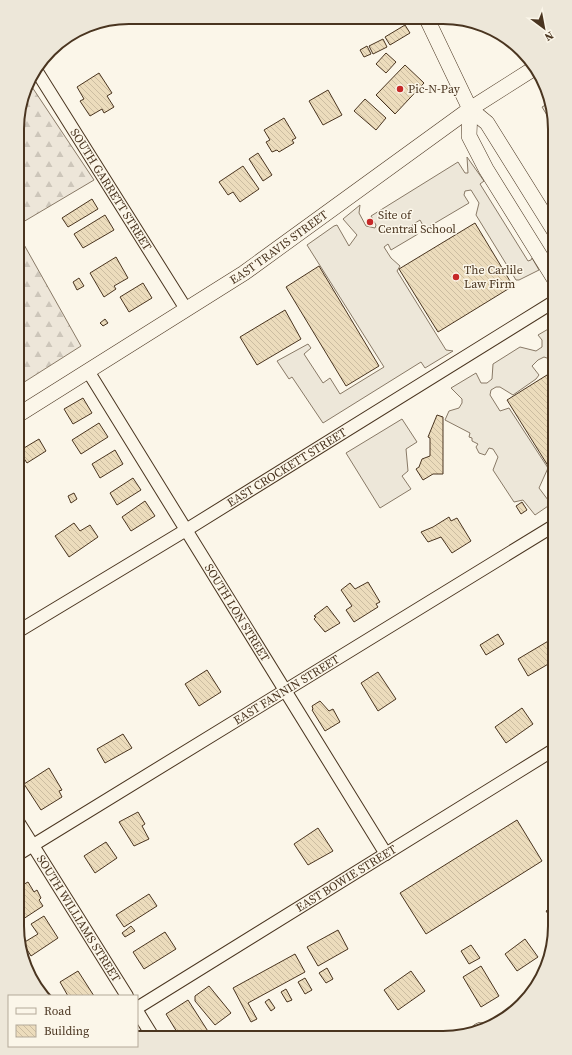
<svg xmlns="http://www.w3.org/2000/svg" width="572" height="1055" viewBox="0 0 572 1055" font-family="'Source Serif 4',serif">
<defs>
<pattern id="forest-firs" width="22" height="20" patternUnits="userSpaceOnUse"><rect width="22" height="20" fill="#ede6d9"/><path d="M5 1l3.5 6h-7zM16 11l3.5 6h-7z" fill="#cdc6ba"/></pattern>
<pattern id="building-back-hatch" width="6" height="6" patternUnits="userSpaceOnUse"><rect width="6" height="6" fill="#ecdcbc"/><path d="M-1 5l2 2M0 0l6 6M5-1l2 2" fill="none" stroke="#ccbda1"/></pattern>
</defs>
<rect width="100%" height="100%" fill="#fbf6e9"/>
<g fill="url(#forest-firs)" stroke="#887966">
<path d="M28 81 94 180 18 225V114Z"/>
<path d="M18 234 81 346 18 386Z"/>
</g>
<g fill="#ede7d9" stroke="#887966">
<path d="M551 102 555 128 542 107Z"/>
<path d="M467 157 484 181 480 184 528 261 531 260 532 258 539 270 519 280H516L476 215 479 203 471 190 465 191 464 195 469 203 425 229 420 220 412 225 418 234 391 250 388 244 384 247 391 258 400 266 397 271 446 350 453 351 425 368 421 362 323 423 292 377 289 379 277 361 308 344 311 348 304 354 323 383 330 378 340 394 384 367 307 245 334 226 337 225 349 246 357 235 343 219 360 205 359 213 366 226 375 228 376 225 371 216 458 162 465 173H468Z"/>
<path d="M550 328 555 337V361L544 357 538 360 532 366 539 375 536 379 513 395 500 387H496L491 390 490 395 500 411 509 408 548 468 539 488 551 504 535 515 523 500 514 502 493 470 498 457 493 449 489 448 485 455 479 453 476 447 478 444 472 441V438L469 437 470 433 445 420 449 411 459 408 462 403V399L451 388 476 373 481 383H487L492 379 493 364 520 347 536 351 542 347V340L538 335Z"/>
<path d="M402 419 417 442 406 449 408 471 402 476 411 489 380 508 346 453Z"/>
</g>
<g fill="url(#building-back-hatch)" stroke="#4a3520">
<path d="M405 25 410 33 390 45 385 37Z"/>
<path d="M383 39 387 47 373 54 369 46Z"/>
<path d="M367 46 371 54 364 57 360 50Z"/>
<path d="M386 53 396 62 386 73 376 64Z"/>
<path d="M405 65 424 83 395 114 376 95Z"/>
<path d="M99 73 112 93 107 96 114 107 104 113 102 109 90 116 80 101 84 99 77 87Z"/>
<path d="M328 90 342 115 323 125 309 101Z"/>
<path d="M365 99 386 118 376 130 354 111Z"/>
<path d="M284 118 296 138 292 140 294 143 279 152 277 150 272 152 266 142 270 140 264 130Z"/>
<path d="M258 153 272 175 263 181 249 159Z"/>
<path d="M243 166 259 189 240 202 233 192 228 195 219 182Z"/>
<path d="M92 199 98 209 68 227 62 218Z"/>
<path d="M105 215 114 230 83 248 74 234Z"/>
<path d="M475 223 513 286 438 332 399 269Z"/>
<path d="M116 257 128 278 114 286 116 289 104 297 90 273Z"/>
<path d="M319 266 379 366 346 386 286 287Z"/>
<path d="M79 278 84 286 77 290 73 282Z"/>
<path d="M143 283 152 298 129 312 120 297Z"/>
<path d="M285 310 301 339 257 365 240 337Z"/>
<path d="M105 319 108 323 103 326 100 323Z"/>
<path d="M547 375 555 387V477L507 400Z"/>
<path d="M83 398 92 413 73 424 64 409Z"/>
<path d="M437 415 443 417V474H433L423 480 416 469 419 467 422 459 430 456V438L428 437Z"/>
<path d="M99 423 108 437 81 454 72 440Z"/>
<path d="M39 439 46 451 27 463 19 451Z"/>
<path d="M115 450 123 464 100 478 92 464Z"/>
<path d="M133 478 141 490 117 505 110 493Z"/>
<path d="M74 493 77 499 71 503 68 496Z"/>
<path d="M145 501 155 516 131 531 122 517Z"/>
<path d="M522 502 527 510 521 514 516 506Z"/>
<path d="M449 517 451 521 457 518 471 541 452 553 441 537 428 542 421 532 433 527Z"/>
<path d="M74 523 80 531 90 525 98 537 69 557 55 536Z"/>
<path d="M368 582 380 602 376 604 378 607 354 622 346 610 352 606 341 590 350 583 355 589Z"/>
<path d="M327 606 340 623 325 632 314 619 316 617 314 616Z"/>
<path d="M498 634 504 644 486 655 480 645Z"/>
<path d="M555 637V660L528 676 518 659Z"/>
<path d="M207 670 221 692 199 706 185 684Z"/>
<path d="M378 672 396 699 378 711 361 683Z"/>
<path d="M320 701 329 711 333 709 340 722 325 731 312 710 313 709 312 706Z"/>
<path d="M522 708 533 724 506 743 495 727Z"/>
<path d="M123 734 132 748 105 763 97 749Z"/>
<path d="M49 768 62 790 59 791 62 797 41 810 24 784Z"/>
<path d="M138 812 145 824 142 826 149 839 134 846 119 822Z"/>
<path d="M517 820 542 861 426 934 400 893Z"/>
<path d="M318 828 333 851 308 865 294 844Z"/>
<path d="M106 842 117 858 95 873 84 856Z"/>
<path d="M28 882 34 892 37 890 41 898 39 900 43 906 17 923V888Z"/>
<path d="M149 894 157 906 124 927 116 915Z"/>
<path d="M555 905V924L546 911Z"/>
<path d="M44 916 58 938 31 956 23 943 38 934 31 924Z"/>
<path d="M131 926 135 931 125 937 122 933Z"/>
<path d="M338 930 348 949 318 966 307 947Z"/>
<path d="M165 932 176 949 144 969 133 952Z"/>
<path d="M525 939 538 957 517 971 505 954Z"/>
<path d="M471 945 480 958 469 964 461 951Z"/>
<path d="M295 954 305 972 248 1003 257 1019 251 1022 233 988Z"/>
<path d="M481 966 499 996 481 1007 463 977Z"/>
<path d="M327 968 333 979 326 983 319 973Z"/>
<path d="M78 971 94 996H68L60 982Z"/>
<path d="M411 971 425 991 398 1010 384 990Z"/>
<path d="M305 978 312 990 305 994 298 982Z"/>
<path d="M209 986 231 1013 215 1025 195 1001V996Z"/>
<path d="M286 989 292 1000 287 1002 281 992Z"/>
<path d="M269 999 275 1008 271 1011 265 1002Z"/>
<path d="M188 1000 211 1036 209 1037H180L166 1014Z"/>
</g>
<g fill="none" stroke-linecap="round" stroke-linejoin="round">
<g stroke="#4a3520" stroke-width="14">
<g id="minor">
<path id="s1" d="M36 70 186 309"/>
<path id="s2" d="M88 371 386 854"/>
<path id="s3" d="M17 632 186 530 555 301"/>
<path id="s4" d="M17 820 127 996"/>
<path id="s5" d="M17 855 555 525"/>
<path id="s6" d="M137 1008 555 749"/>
<path d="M137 1011 153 1037"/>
</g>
</g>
<g stroke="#4a3520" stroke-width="16">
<g id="tertiary">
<path d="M427 19 470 109 487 123 555 232"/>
<path d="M470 109 469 136 486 169 555 280"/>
<path id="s7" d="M18 415 244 273 470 109 533 69"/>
</g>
</g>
<g stroke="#4a3520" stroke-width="18">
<path id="secondary" d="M479 1032 481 1031"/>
</g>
<use href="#minor" stroke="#fbf6e9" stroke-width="12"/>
<use href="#tertiary" stroke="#fbf6e9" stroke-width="15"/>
<use href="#secondary" stroke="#fbf6e9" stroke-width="17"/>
</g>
<g fill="#c62828" stroke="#fbf6e9" stroke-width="1.5">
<circle cx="400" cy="89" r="4"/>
<circle cx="370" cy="222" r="4"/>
<circle cx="456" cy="277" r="4"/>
</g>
<g text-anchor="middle" stroke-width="3" stroke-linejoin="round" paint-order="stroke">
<g font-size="12" fill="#4a3520" stroke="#fbf6e9" text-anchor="start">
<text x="408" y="93">Pic-N-Pay</text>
<text x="378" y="219">Site of<tspan x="378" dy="14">Central School</tspan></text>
<text x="464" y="274">The Carlile<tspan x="464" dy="14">Law Firm</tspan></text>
</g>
<g font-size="12" fill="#4a3520" stroke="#fbf6e9">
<text dy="4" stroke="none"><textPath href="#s1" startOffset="141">SOUTH GARRETT STREET</textPath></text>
<text dy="4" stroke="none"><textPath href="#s7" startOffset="310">EAST TRAVIS STREET</textPath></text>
<text dy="4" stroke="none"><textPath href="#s3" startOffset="316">EAST CROCKETT STREET</textPath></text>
<text dy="4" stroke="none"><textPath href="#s2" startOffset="284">SOUTH LON STREET</textPath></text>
<text dy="4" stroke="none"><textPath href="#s5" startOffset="316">EAST FANNIN STREET</textPath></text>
<text dy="4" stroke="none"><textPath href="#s6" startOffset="246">EAST BOWIE STREET</textPath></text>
<text dy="4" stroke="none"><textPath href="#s4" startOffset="116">SOUTH WILLIAMS STREET</textPath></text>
</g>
</g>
<path d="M0 0H572V1055H0ZM129 24H443A105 105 0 0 1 548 129V926A105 105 0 0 1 443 1031H129A105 105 0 0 1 24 926V129A105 105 0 0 1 129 24Z" fill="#ede7d9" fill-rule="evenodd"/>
<path fill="none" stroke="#4a3520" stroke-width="2" d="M129 24H443A105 105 0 0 1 548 129V926A105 105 0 0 1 443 1031H129A105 105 0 0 1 24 926V129A105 105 0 0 1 129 24Z"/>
<rect x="8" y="995" width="130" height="52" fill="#fbf6e9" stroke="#b4a999"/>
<rect x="16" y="1008" width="20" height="6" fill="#fbf6e9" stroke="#b4a999"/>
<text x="44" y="1015" font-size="12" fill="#4a3520">Road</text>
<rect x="16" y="1025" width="20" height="12" fill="url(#building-back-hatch)" stroke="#b4a999"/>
<text x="44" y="1035" font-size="12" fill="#4a3520">Building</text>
<g transform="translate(544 28) rotate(148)" stroke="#fbf6e9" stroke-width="3" paint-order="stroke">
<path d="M0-3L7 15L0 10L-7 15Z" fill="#4a3520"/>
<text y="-6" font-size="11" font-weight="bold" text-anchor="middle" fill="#4a3520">N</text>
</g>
</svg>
